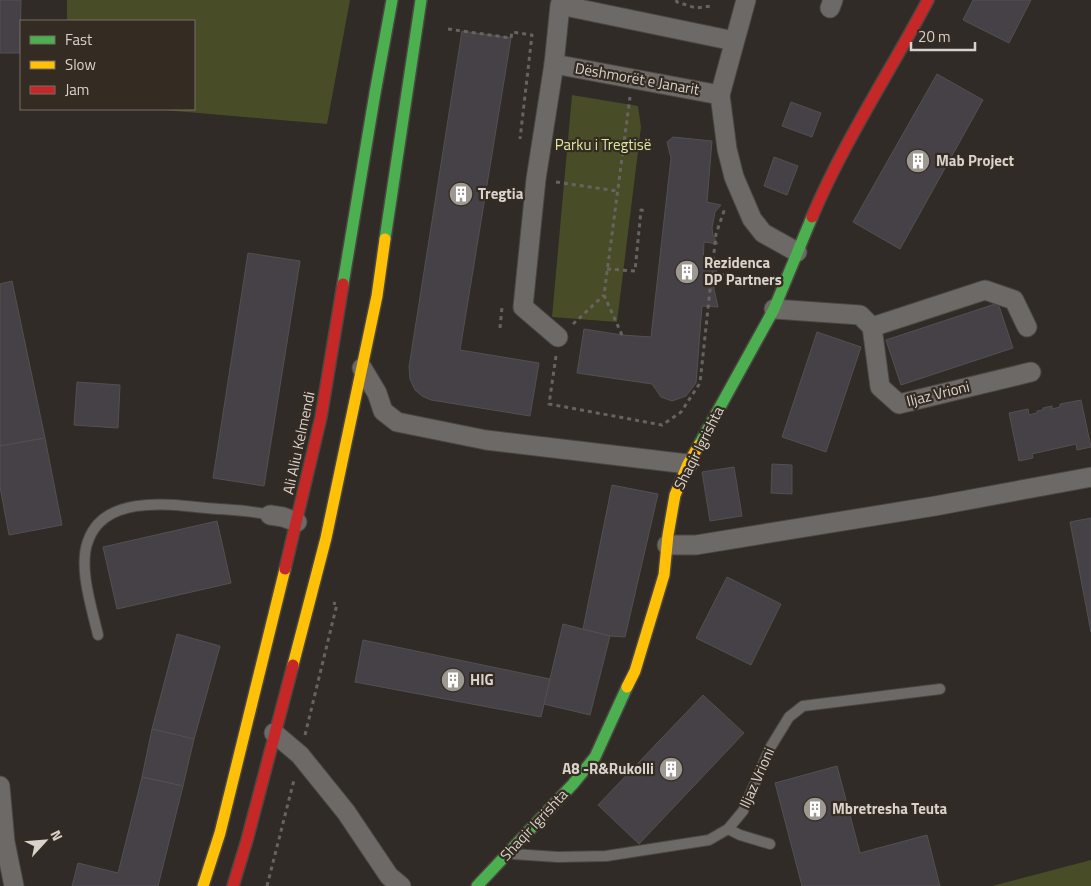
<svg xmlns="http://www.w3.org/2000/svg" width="1091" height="886" viewBox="0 0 1091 886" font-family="'Titillium Web',sans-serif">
<rect width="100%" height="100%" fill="#302b26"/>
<g fill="#484c27">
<path d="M67 0H350L327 124 152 109H194V21H67Z"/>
<path d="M572 95 638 106 641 127 617 322 552 317Z"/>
<path d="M1091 860V886H992Z"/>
</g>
<g fill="#464146" stroke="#535051">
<path d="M0 0H21L20 53H0Z"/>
<path d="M973 0H1031L1009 43 963 20Z"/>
<path d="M462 31 511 38 460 350 539 363 530 416 431 400 422 396 415 390 410 379 409 367Z"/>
<path d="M937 74 983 100 900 249 853 222Z"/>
<path d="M791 102 821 113 812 137 782 126Z"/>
<path d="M673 137 712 141 707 202 721 205 715 212 712 228 713 236 718 244 704 242 703 265 718 267 714 278V289L718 307 702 306 696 383 686 396 672 401 661 397 652 384 577 373 584 329 622 335 651 337 671 158 667 142Z"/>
<path d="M774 157 798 166 787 195 764 186Z"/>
<path d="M248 253 300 261 264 486 213 478Z"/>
<path d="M12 281 45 438 0 446V284Z"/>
<path d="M998 303 1013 348 901 385 886 340Z"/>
<path d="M817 332 861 347 826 452 782 437Z"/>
<path d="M77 382 120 385 118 428 74 425Z"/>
<path d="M1081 400 1091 447 1077 450 1076 444 1032 454 1033 458 1019 461 1009 413 1028 409 1029 415 1037 413V411L1043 410V408L1052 406V409L1060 407V404Z"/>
<path d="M45 438 62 525 9 535 0 487V446Z"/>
<path d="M772 464 792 465V494L771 493Z"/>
<path d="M734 467 742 516 710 521 702 472Z"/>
<path d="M612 485 658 494 625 637 610 636 583 629Z"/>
<path d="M1091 518V632L1070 522Z"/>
<path d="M217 521 231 583 117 609 103 547Z"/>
<path d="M727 577 781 604 751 665 696 638Z"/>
<path d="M563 624 610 636 590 715 544 704Z"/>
<path d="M177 634 220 646 194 739 152 729Z"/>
<path d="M363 640 550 679 541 717 355 682Z"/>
<path d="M703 695 744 733 639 844 598 805Z"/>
<path d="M152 729 194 739 183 786 142 777Z"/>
<path d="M837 766 860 853 927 835 940 886H802L775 783Z"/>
<path d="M142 777 183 786 158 886H72L78 863 118 873Z"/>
</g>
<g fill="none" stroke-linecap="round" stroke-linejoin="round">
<g stroke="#4a4641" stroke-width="12">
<g id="lane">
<path d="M98 635C92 609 78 567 88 541 104 495 168 504 206 508 228 510 249 510 270 515"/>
<path d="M728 829 740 835 770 844"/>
<path d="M513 854 558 857 606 856 709 840 728 829 743 811 770 748 789 717 803 706 940 689"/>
</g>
</g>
<g stroke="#4a4641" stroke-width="21">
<g id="street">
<path d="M830 8 833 0"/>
<path d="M554 64 720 95 746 0"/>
<path d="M720 95 727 149 734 177 752 219 763 233 797 252"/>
<path d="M774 309 860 315 872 327 880 387 899 404 1031 372"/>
<path d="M872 327 985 290 1014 300 1027 327"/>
<path d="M558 337 523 307 536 179 554 64 560 5 734 41"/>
<path d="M362 368 377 393 383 411 397 422 486 440 688 464"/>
<path d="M270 515 283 517 297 522"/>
<path d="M667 545H696L935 506 1091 477"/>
<path d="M274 733 300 755 346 812 389 876 401 886"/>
<path d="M0 786 5 842 14 886"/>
</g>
</g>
<g stroke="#4a4641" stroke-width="14">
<g id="fast">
<path d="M385 239 421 0"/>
<path d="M343 284 375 93 392 0"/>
<path d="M699 445 774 309 812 217"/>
<path d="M477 886 573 784 595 757 627 687"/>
</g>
</g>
<g stroke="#4a4641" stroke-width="14">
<g id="slow">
<path d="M293 665 326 538 377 296 385 239"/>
<path d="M627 687 635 671 664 575 668 535 675 495 688 464 699 445"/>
<path d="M203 886 220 833 285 569"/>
</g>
</g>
<g stroke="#4a4641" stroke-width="14">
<g id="jam">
<path d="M812 217C844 141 890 72 928 0"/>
<path d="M285 569 321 417 343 284"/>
<path d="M233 886 247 840 293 665"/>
</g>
</g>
<g stroke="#676460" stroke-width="3" stroke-dasharray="4 4" stroke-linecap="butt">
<path d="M676 0 677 2 696 8 712 6"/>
<path d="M448 29 511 38 512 32 532 35 520 139"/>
<path d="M556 182 617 191"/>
<path d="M607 269 635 271 641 210 647 211"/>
<path d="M712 273 760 281"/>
<path d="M573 324 604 295"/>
<path d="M500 328 502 307"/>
<path d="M622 335 604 295 630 97"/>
<path d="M556 356 549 404 662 425 681 412 700 383 716 234 725 208"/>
<path d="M305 735 337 604 333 603"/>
<path d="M267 886 294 780"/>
</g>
<use href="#lane" stroke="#6d6966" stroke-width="10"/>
<use href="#street" stroke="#6d6966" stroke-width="19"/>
<use href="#fast" stroke="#4caf50" stroke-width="11"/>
<use href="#slow" stroke="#ffc107" stroke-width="11"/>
<use href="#jam" stroke="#c62828" stroke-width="11"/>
</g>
<defs>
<g id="building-disc" transform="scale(1.25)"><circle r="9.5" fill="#9d9892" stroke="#342b22"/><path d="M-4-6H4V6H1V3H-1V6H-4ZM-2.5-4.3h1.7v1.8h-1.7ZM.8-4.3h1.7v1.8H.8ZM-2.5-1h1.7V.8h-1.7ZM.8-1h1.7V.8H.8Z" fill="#fff"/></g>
</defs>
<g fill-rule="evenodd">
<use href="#building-disc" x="918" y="161"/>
<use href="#building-disc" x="461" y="194"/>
<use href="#building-disc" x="687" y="272"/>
<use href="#building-disc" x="453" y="680"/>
<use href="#building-disc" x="671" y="769"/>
<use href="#building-disc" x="815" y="809"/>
</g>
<g text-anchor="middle" stroke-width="4.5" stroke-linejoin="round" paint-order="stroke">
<g font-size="15" fill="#d8d2cc" stroke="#342b22">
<text transform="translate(637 79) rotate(10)" y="5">Dëshmorët e Janarit</text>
<text transform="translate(938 394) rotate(-14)" y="5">Iljaz Vrioni</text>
<text transform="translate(299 443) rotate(-78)" y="5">Ali Aliu Kelmendi</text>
<text transform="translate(699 448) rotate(-63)" y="5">Shaqir Igrishta</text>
<text transform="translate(757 778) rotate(-66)" y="5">Iljaz Vrioni</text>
<text transform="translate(534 825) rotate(-47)" y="5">Shaqir Igrishta</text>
</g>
<g font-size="15" fill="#dde89f" stroke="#342b22">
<text x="603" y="150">Parku i Tregtisë</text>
</g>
<g font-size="15" font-weight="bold" fill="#d8d2cc" stroke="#342b22" text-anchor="start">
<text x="936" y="166">Mab Project</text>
<text x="478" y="199">Tregtia</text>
<text x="704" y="268">Rezidenca<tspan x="704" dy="17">DP Partners</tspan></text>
<text x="470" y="685">HIG</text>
<text x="654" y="774" text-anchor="end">A8 -R&amp;Rukolli</text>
<text x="832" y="814">Mbretresha Teuta</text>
</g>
</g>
<rect x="20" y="20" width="175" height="90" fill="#342b22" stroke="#766e66"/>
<rect x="30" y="36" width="25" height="8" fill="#4caf50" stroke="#766e66"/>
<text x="65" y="45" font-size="15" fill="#d8d2cc">Fast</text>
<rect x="30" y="61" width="25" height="8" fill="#ffc107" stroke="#766e66"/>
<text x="65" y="70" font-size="15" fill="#d8d2cc">Slow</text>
<rect x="30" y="86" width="25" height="8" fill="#c62828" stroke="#766e66"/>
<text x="65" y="95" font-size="15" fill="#d8d2cc">Jam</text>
<g transform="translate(45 841) rotate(64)" stroke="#342b22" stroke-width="4" paint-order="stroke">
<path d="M0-4L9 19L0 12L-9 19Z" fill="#d8d2cc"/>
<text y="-8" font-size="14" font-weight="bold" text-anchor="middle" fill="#d8d2cc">N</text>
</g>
<path d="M911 42v8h64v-8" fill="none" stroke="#d8d2cc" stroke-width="2.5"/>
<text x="918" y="42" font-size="15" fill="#d8d2cc" stroke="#342b22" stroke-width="4" paint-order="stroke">20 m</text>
</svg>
